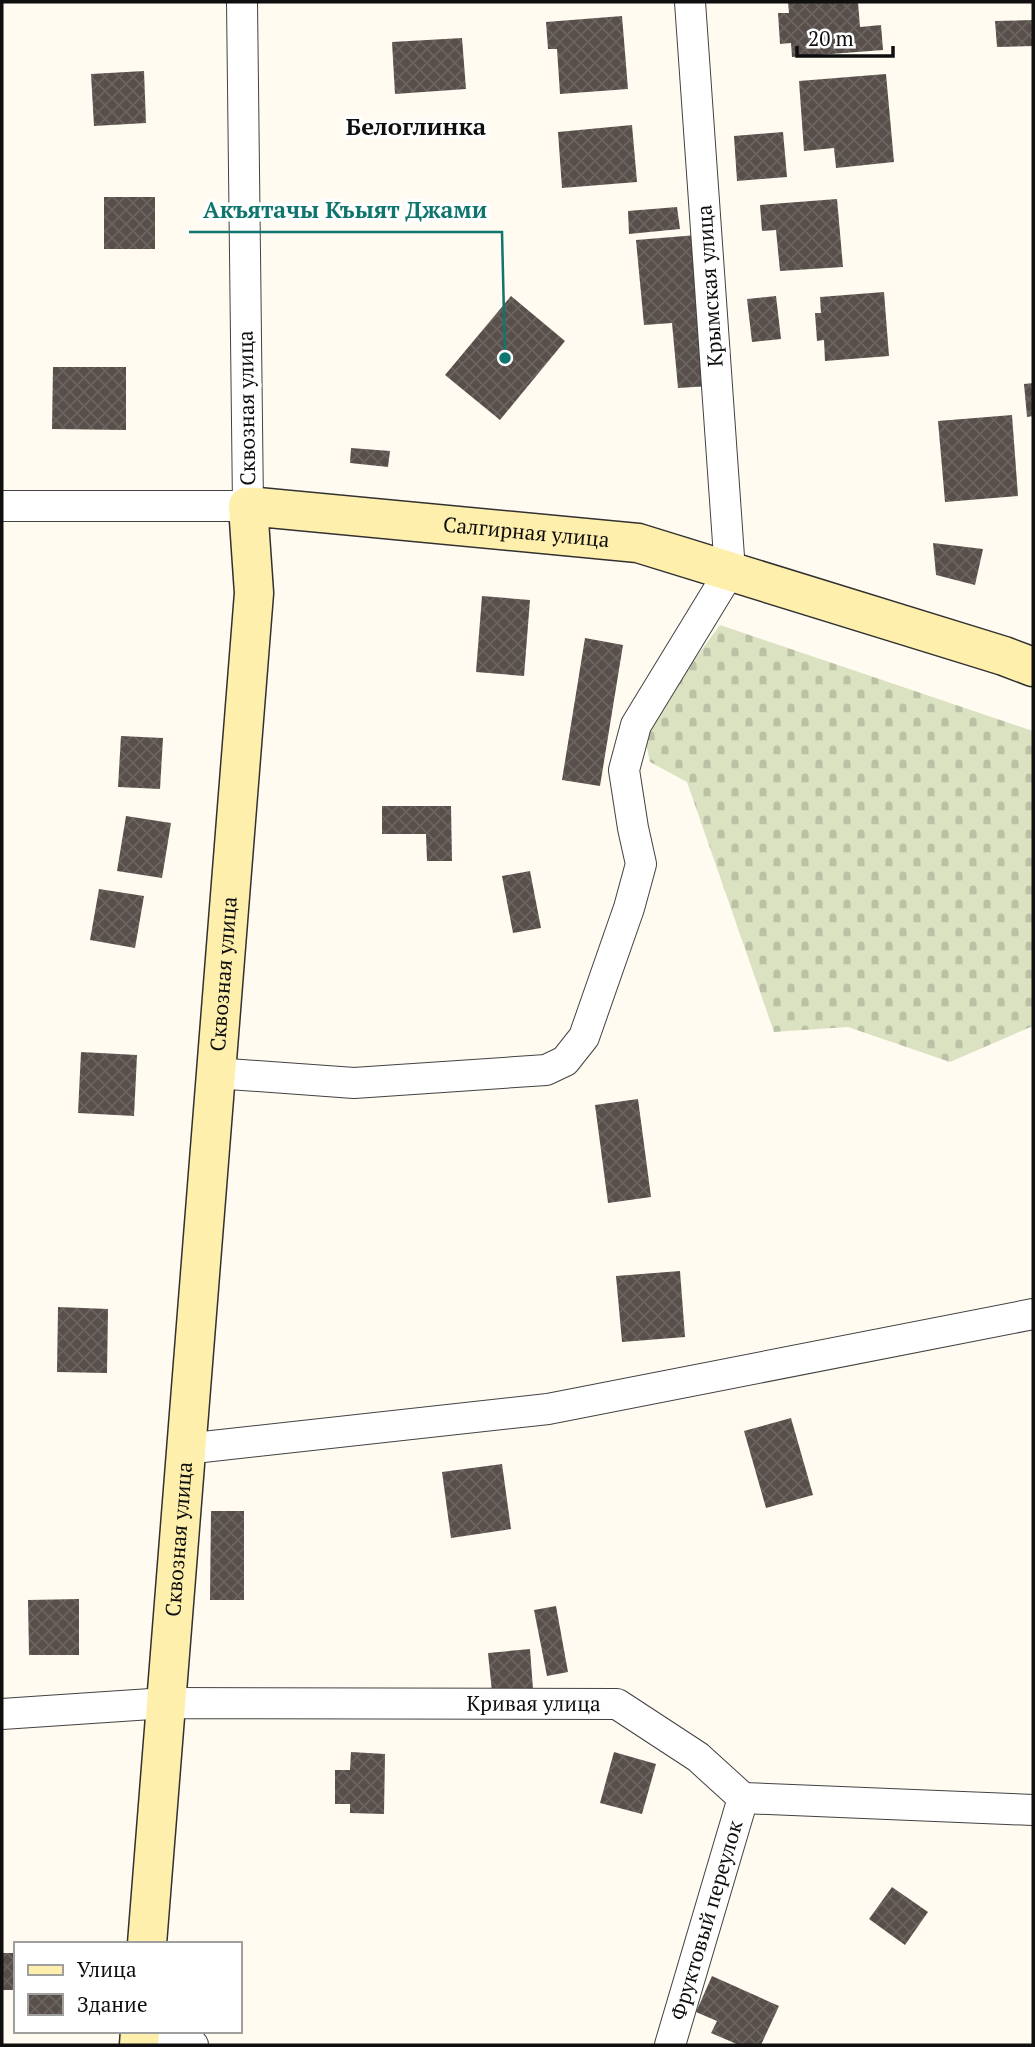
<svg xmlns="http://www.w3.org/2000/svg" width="1035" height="2047" viewBox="0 0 1035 2047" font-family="'PT Serif',serif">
<defs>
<pattern id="cemetery-stones" width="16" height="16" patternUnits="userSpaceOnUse" patternTransform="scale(1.75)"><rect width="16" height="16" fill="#dae2c1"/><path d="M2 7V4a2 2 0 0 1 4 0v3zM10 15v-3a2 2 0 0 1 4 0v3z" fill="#bac1a5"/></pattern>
<pattern id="building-cross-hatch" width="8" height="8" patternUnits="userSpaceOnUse" patternTransform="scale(1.75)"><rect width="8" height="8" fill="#584f4b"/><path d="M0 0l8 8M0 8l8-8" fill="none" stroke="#6b6461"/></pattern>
</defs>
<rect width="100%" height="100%" fill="#fffbf1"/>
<path fill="url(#cemetery-stones)" d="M720 625 1033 731V1026L950 1062 848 1027 774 1032 687 782 650 762 643 729Z"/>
<g fill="url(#building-cross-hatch)">
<path d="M788 2H858L860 27 881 25 883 50 792 57 791 43 780 44 778 13H789Z"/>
<path d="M622 16 628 89 560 94 557 49H548L546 22Z"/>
<path d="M1033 20V46L997 47 995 21Z"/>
<path d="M462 38 466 89 395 94 392 42Z"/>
<path d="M144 71 146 123 94 126 91 74Z"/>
<path d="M886 74 894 162 836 168 834 148 804 151 799 81Z"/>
<path d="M632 125 637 182 562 188 558 132Z"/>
<path d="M783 132 787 177 737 181 734 136Z"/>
<rect x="104" y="197" width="51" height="52"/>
<path d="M837 199 843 267 780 271 776 230 762 231 760 205Z"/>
<path d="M677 207 680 229 629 234 628 211Z"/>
<path d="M697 235 710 386 678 388 672 323 644 325 636 240Z"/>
<path d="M884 292 889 356 825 361 824 340 817 341 815 313H821L820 297Z"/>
<path d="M511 296 565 341 500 420 445 375Z"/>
<path d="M776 296 781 339 752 342 747 299Z"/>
<path d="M53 367H126V430L52 429Z"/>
<path d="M1033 383V416L1027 417 1024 384Z"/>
<path d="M1012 415 1018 496 945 502 938 421Z"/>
<path d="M351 448 390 451 388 467 350 463Z"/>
<path d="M933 543 983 549 975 585 936 575Z"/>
<path d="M482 596 530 600 524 676 476 672Z"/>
<path d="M585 638 623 645 600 786 562 780Z"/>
<path d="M121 736 163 738 160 789 118 787Z"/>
<path d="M382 806H451L452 861H427L426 834H382Z"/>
<path d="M126 816 171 823 162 878 117 871Z"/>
<path d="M530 871 541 928 513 933 502 876Z"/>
<path d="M99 889 144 896 135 948 90 940Z"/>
<path d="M81 1052 137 1055 134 1116 78 1113Z"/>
<path d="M638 1099 651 1197 608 1203 595 1105Z"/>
<path d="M680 1271 685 1337 622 1342 616 1276Z"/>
<path d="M58 1307 108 1309 107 1373 57 1372Z"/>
<path d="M791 1418 813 1495 766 1508 744 1431Z"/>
<path d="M502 1464 511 1529 451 1538 442 1472Z"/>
<path d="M211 1511H244V1600H210Z"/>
<path d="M79 1599V1655H29L28 1600Z"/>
<path d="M556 1606 568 1672 547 1676 534 1610Z"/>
<path d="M530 1649 533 1689 492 1692 488 1653Z"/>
<path d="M351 1752 385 1754 384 1814 350 1813V1804H335V1770H350Z"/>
<path d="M614 1752 656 1764 642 1814 600 1803Z"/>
<path d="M892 1887 928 1912 905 1945 869 1919Z"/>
<rect x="2" y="1953" width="11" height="37"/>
<path d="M712 1976 779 2006 761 2045H739L711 2033 717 2021 696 2012Z"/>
</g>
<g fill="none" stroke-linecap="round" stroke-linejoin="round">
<g stroke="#424242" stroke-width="32">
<g id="street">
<path d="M2 506H248L242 2"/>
<path d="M215 1073 354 1083 546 1070 565 1061 584 1037 629 908 641 864 633 828 624 770 636 725 730 571 690 2"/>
<path d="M185 1449 548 1409 1033 1314"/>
<path id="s1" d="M2 1714 166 1703 617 1704 698 1757 743 1798 1033 1810"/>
<path d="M140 2033 193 2045"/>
<path id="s2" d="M670 2045 743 1798"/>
</g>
</g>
<g stroke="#313131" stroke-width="41">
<g id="secondary">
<path id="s3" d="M147 1944 254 593 248 506 638 543 1004 656 1033 667"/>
<path d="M139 2045 140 2031"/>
</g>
</g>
<use href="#street" stroke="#fff" stroke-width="30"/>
<use href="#secondary" stroke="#ffefac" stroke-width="38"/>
</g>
<g text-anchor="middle" stroke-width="7" stroke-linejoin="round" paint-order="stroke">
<g font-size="21" fill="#0f0f0f" stroke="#fff">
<text transform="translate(710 286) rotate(-94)" y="7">Крымская улица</text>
<text transform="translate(247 408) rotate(-91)" y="7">Сквозная улица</text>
<text dy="7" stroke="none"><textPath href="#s3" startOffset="1722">Салгирная улица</textPath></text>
<text dy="7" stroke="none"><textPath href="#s3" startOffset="973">Сквозная улица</textPath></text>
<text dy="7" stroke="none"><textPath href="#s3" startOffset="406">Сквозная улица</textPath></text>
<text dy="7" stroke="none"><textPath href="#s1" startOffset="532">Кривая улица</textPath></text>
<text dy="7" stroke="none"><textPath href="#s2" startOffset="130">Фруктовый переулок</textPath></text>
</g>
<g font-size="24" font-weight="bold" fill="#0f0f0f" stroke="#fff">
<text x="416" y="135">Белоглинка</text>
</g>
</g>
<path fill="none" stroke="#0f766e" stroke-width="2.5" d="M505 358L502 232H189"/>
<circle fill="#0f766e" stroke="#fff" stroke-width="2.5" cx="505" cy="358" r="7"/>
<g font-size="23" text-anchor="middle" font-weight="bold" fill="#0f766e" stroke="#fff" stroke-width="7" stroke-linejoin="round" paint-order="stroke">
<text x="345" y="218">Акъятачы Къыят Джами</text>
</g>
<rect width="1035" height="2047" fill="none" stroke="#0f0f0f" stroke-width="7"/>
<rect x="14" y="1942" width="228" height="91" fill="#ffffff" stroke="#9f9f9f" stroke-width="2"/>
<rect x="28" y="1965" width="35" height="10" fill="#ffefac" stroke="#9f9f9f" stroke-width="2"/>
<text x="77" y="1977" font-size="21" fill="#0f0f0f">Улица</text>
<rect x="28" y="1994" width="35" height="21" fill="url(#building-cross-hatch)" stroke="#9f9f9f" stroke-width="2"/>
<text x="77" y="2012" font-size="21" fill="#0f0f0f">Здание</text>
<path d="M797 46v10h96v-10" fill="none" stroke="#0f0f0f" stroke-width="3.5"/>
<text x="808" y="46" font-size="21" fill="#0f0f0f" stroke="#ffffff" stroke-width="5" paint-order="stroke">20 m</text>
</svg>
